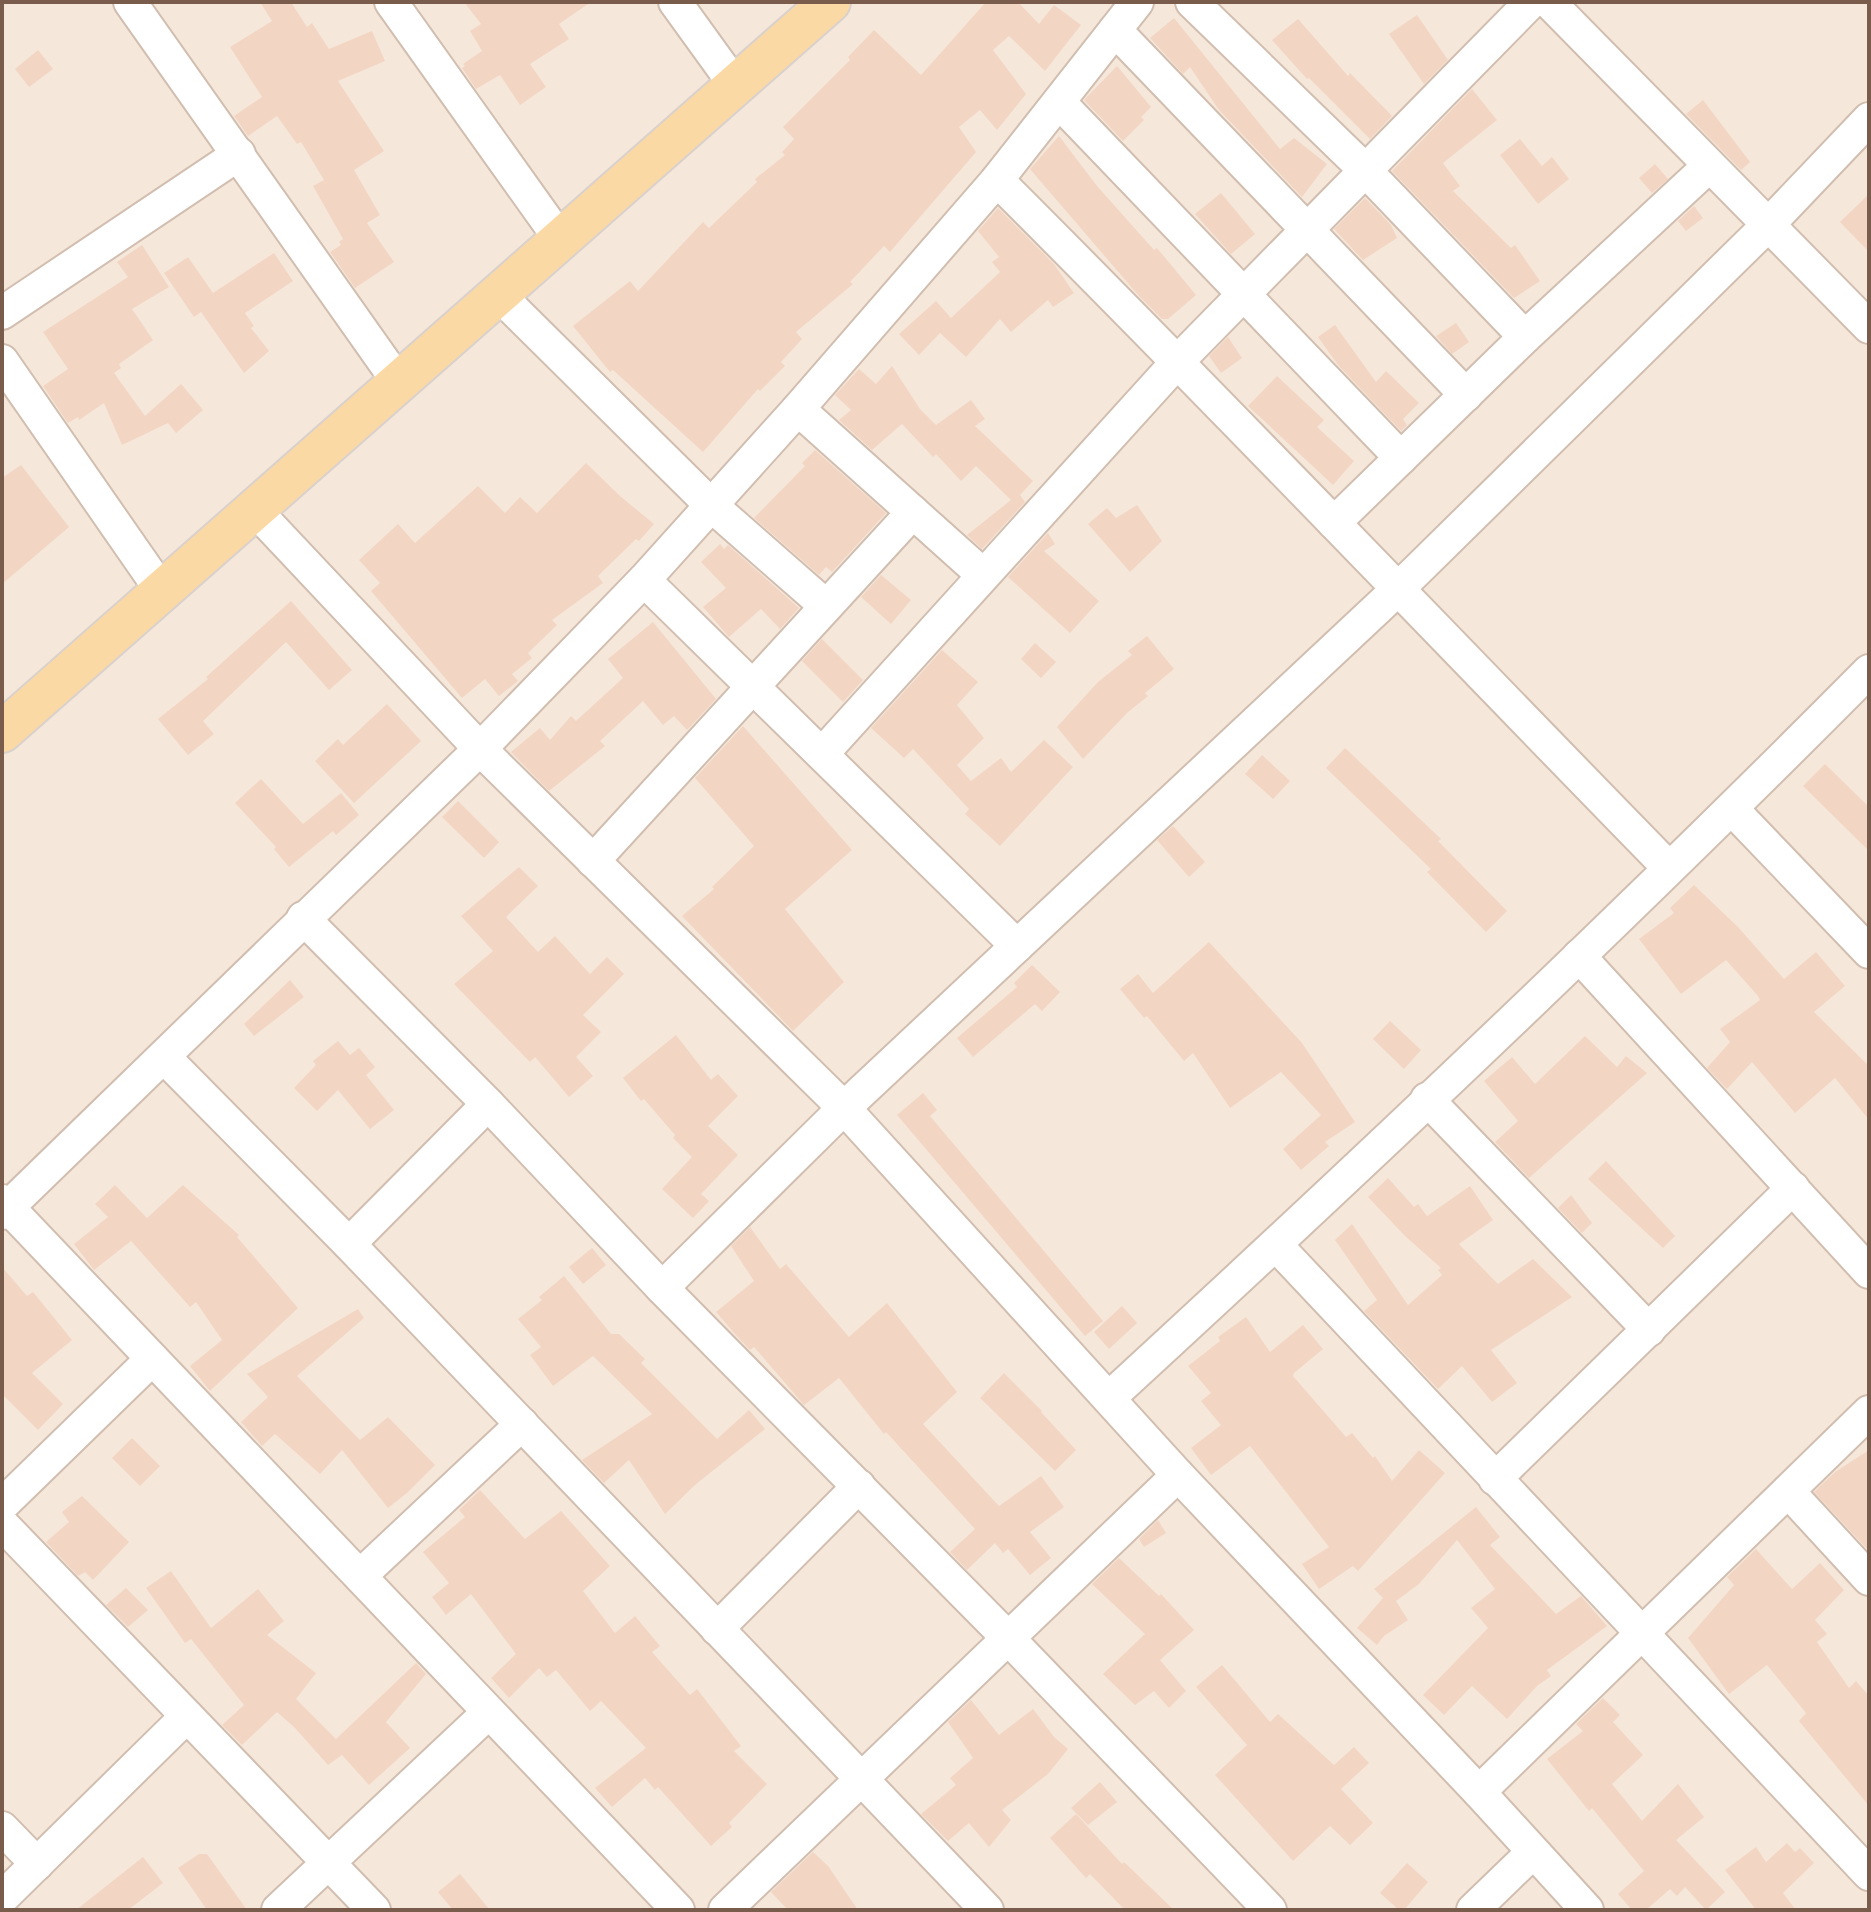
<svg xmlns="http://www.w3.org/2000/svg" width="1871" height="1912" viewBox="0 0 1871 1912" font-family="'Source Sans 3',sans-serif">
<rect width="100%" height="100%" fill="#fdf6ec"/>
<rect fill="#f5e8da" x="2" y="2" width="1867" height="1908"/>
<g fill="#f3d5c3">
<path d="M260 2H291L307 27 312 23 329 49 372 31 385 61 338 81 384 151 354 170 380 215 367 223 394 262 355 288 330 252 341 245 339 242 343 239 313 186 324 180 301 142 297 144 277 116 248 136 234 116 262 97 230 47 272 21Z"/>
<path d="M464 2H591L559 24 569 39 530 64 546 87 520 105 500 75 476 89 462 68 465 66 463 64 482 51 470 31 481 24Z"/>
<path d="M986 2H1018L1039 24 1054 5 1081 25 1045 71 1009 36 993 50 1026 94 997 130 980 110 959 127 976 152 890 252 884 246 850 282 853 284 796 332 802 339 781 362 785 366 760 391 758 389 703 452 613 370 610 372 573 326 630 281 638 291 703 222 709 228 757 182 755 179 785 155 782 152 794 139 783 127 850 60 848 57 874 30 921 75Z"/>
<path d="M1417 15 1448 60 1424 84 1389 34Z"/>
<path d="M1174 18 1280 149 1294 138 1327 164 1302 197 1219 110 1190 67 1183 74 1150 38Z"/>
<path d="M1298 19 1348 76 1350 73 1392 116 1370 139 1309 78 1307 79 1272 40Z"/>
<path d="M38 50 53 69 29 87 15 69Z"/>
<path d="M1117 66 1151 107 1141 117 1144 120 1123 141 1084 100Z"/>
<path d="M1472 89 1497 120 1443 163 1460 186 1453 191 1511 248 1515 245 1540 281 1514 298 1392 171Z"/>
<path d="M1703 100 1750 162 1741 170 1686 114Z"/>
<path d="M1059 136 1097 186 1154 250 1157 248 1196 295 1168 319H1162L1139 296 1030 169Z"/>
<path d="M1520 139 1542 166 1552 157 1569 179 1538 204 1500 155Z"/>
<path d="M1655 164 1668 179 1652 193 1639 178Z"/>
<path d="M1221 193 1255 234 1231 254 1195 214Z"/>
<path d="M1869 194V252L1840 222Z"/>
<path d="M1365 198 1391 225 1397 238 1363 260 1334 229Z"/>
<path d="M1694 206 1703 218 1686 231 1678 221Z"/>
<path d="M998 208 1054 264 1074 293 1053 307 1048 300 1011 332 1000 319 966 357 940 333 919 355 899 334 936 301 951 318 1000 272 992 262 999 257 978 231Z"/>
<path d="M142 245 169 287 132 309 153 340 119 364 121 368 114 373 145 416 181 384 203 410 176 433 168 423 122 445 104 403 79 420 78 417 68 423 43 386 68 369 43 332 128 277 117 262Z"/>
<path d="M274 253 293 281 245 313 254 326 251 328 269 351 244 373 201 312 194 317 164 273 188 257 213 293Z"/>
<path d="M1456 323 1469 342 1452 354 1436 336Z"/>
<path d="M1335 325 1376 382 1386 371 1419 403 1403 419 1407 425 1401 431 1338 365 1318 337Z"/>
<path d="M1228 337 1242 358 1221 373 1209 356Z"/>
<path d="M892 366 920 409 936 425 971 400 985 419 975 426 1033 481 1020 495 1025 502 982 549 967 535 1011 500 976 466 961 481 936 454 933 457 902 424 872 450 839 420 851 410 835 395 859 369 876 384Z"/>
<path d="M1277 376 1324 420 1317 427 1354 461 1333 485 1248 406Z"/>
<path d="M815 450 886 513 832 572 826 567 819 575 754 518 805 466 802 463Z"/>
<path d="M586 463 620 496 654 524 639 541 636 539 598 576 603 583 552 620 557 625 528 653 532 658 512 674 518 681 499 696 485 679 462 698 371 591 380 583 359 560 398 524 415 543 478 486 505 513 520 497 537 513Z"/>
<path d="M21 465 69 527 2 584V478Z"/>
<path d="M1137 505 1162 541 1130 572 1088 524 1107 508 1116 518Z"/>
<path d="M1048 533 1055 544 1044 551 1099 601 1070 633 1008 577Z"/>
<path d="M720 544 724 549 728 545 799 608 780 629 761 609 729 637 703 607 726 588 701 562Z"/>
<path d="M881 575 911 600 891 624 861 597Z"/>
<path d="M291 601 352 670 329 690 286 642 203 721 214 734 188 755 158 719 208 679 206 677Z"/>
<path d="M653 622 716 699 687 730 674 716 663 725 643 701 600 741 605 746 549 791 511 752 540 728 550 740 571 716 576 721 623 678 608 659Z"/>
<path d="M1147 636 1174 669 1145 693 1148 696 1127 713 1083 759 1057 727 1098 682 1132 655 1128 651Z"/>
<path d="M822 639 863 680 843 702 802 661Z"/>
<path d="M1035 643 1056 662 1041 678 1021 659Z"/>
<path d="M942 650 978 682 957 705 984 738 957 765 971 781 1001 758 1011 772 1044 740 1073 767 1000 846 965 814 969 809 913 749 904 758 871 728Z"/>
<path d="M387 704 421 741 354 803 315 761 338 739 343 745Z"/>
<path d="M743 726 852 850 785 909 844 982 793 1031 682 916 714 889 712 887 754 846 695 778Z"/>
<path d="M1345 748 1441 839 1438 841 1507 911 1486 932 1427 872 1431 869 1326 768Z"/>
<path d="M1262 755 1290 781 1273 799 1245 774Z"/>
<path d="M1825 764 1869 807V851L1803 786Z"/>
<path d="M261 779 303 824 341 793 359 815 336 835 333 831 289 867 274 849 276 847 235 803Z"/>
<path d="M458 801 499 842 484 858 442 817Z"/>
<path d="M1173 826 1205 862 1189 877 1157 840Z"/>
<path d="M519 867 538 886 506 917 538 952 555 936 590 974 607 957 624 974 583 1015 601 1032 576 1057 593 1076 569 1097 535 1057 530 1062 454 984 493 951 461 916Z"/>
<path d="M1694 885 1738 927 1784 979 1816 952 1845 986 1814 1012 1869 1066V1120L1835 1078 1795 1113 1752 1062 1727 1089 1707 1068 1730 1042 1720 1029 1760 1000 1758 996 1726 960 1681 994 1639 939 1674 913 1670 908Z"/>
<path d="M1209 942 1302 1043 1355 1122 1325 1142 1329 1146 1301 1170 1283 1149 1321 1115 1281 1072 1230 1108 1193 1053 1184 1061 1147 1016 1144 1018 1120 989 1138 974 1153 993Z"/>
<path d="M1032 965 1060 992 1042 1011 1035 1004 973 1057 957 1038 1017 987 1014 983Z"/>
<path d="M290 980 304 997 254 1036 244 1024Z"/>
<path d="M1390 1021 1421 1050 1404 1069 1373 1039Z"/>
<path d="M676 1035 711 1080 718 1074 738 1096 708 1126 738 1155 701 1194 709 1201 693 1218 662 1189 692 1157 673 1138 675 1135 644 1099 641 1101 623 1078Z"/>
<path d="M1585 1036 1617 1067 1626 1056 1647 1073 1529 1178 1495 1142 1518 1121 1484 1081 1512 1057 1535 1084Z"/>
<path d="M338 1041 350 1055 359 1048 375 1067 366 1075 394 1110 370 1129 338 1090 317 1111 294 1088 316 1065 313 1061Z"/>
<path d="M923 1093 937 1110 930 1116 1103 1321 1085 1336 897 1115Z"/>
<path d="M1606 1161 1675 1236 1663 1248 1588 1179Z"/>
<path d="M1388 1178 1414 1207 1418 1204 1427 1216 1470 1186 1493 1220 1459 1244 1498 1284 1533 1259 1572 1297 1491 1350 1517 1383 1492 1402 1462 1366 1438 1389 1364 1311 1377 1300 1335 1240 1352 1224 1408 1305 1442 1275 1438 1270 1441 1268 1405 1236 1368 1197Z"/>
<path d="M115 1185 147 1218 183 1185 239 1235 237 1237 298 1308 210 1391 190 1366 222 1340 196 1302 190 1307 131 1241 94 1270 74 1244 108 1217 95 1204Z"/>
<path d="M1571 1195 1592 1223 1582 1233 1558 1208Z"/>
<path d="M750 1227 780 1269 786 1264 849 1337 887 1303 957 1392 923 1424 999 1506 1041 1476 1064 1507 1030 1532 1051 1558 1030 1575 1008 1549 1003 1553 995 1543 967 1570 950 1552 975 1529 886 1432 884 1434 839 1378 804 1405 754 1347 750 1350 734 1333 716 1312 754 1281 731 1246Z"/>
<path d="M592 1248 606 1265 583 1284 569 1267Z"/>
<path d="M2 1267 27 1296 33 1292 72 1340 32 1373 63 1404 38 1430 2 1394Z"/>
<path d="M564 1276 611 1334H619L645 1359 641 1363 717 1439 749 1410 765 1429 695 1485 665 1514 629 1460 604 1483 582 1460 652 1414 593 1356 553 1386 530 1355 541 1347 518 1319 542 1300 539 1297Z"/>
<path d="M1122 1306 1137 1323 1109 1349 1094 1332Z"/>
<path d="M358 1309 364 1318 297 1376 360 1440 388 1417 435 1465 407 1493 388 1508 342 1450 320 1474 275 1434 262 1446 241 1422 268 1397 247 1374Z"/>
<path d="M1246 1317 1270 1352 1303 1325 1323 1349 1294 1373 1293 1376 1346 1437 1352 1433 1373 1458 1375 1456 1392 1481 1419 1450 1445 1473 1358 1571 1353 1566 1319 1589 1302 1564 1329 1547 1250 1446 1211 1475 1191 1448 1221 1425 1201 1401 1211 1393 1188 1366 1220 1341 1218 1337Z"/>
<path d="M1004 1373 1042 1411 1041 1412 1076 1450 1055 1471 980 1398Z"/>
<path d="M132 1438 160 1466 140 1486 112 1458Z"/>
<path d="M1869 1450V1551L1814 1492 1835 1472Z"/>
<path d="M480 1490 525 1539 561 1511 610 1566 583 1591 615 1633 635 1616 660 1646 652 1652 690 1695 697 1689 741 1746 734 1751 767 1784 729 1823 732 1827 711 1846 658 1787 655 1790 645 1778 612 1807 595 1788 646 1748 601 1701 590 1711 556 1670 547 1677 539 1668 509 1698 491 1678 516 1654 471 1594 446 1615 432 1597 449 1583 423 1552 465 1517 459 1510Z"/>
<path d="M82 1496 129 1542 93 1580 85 1572 78 1576 46 1542 69 1522 62 1512Z"/>
<path d="M1476 1507 1500 1537 1490 1545 1556 1614 1581 1596 1607 1626 1547 1670 1551 1676 1537 1686 1507 1719 1472 1686 1444 1715 1423 1695 1488 1628 1471 1608 1495 1589 1457 1540 1419 1584 1396 1601 1408 1620 1384 1636 1377 1645 1357 1628 1383 1598 1374 1589Z"/>
<path d="M1158 1520 1166 1533 1144 1547 1139 1539Z"/>
<path d="M1756 1549 1792 1589 1820 1563 1844 1590 1815 1620 1827 1634 1817 1642 1849 1688 1856 1681 1869 1696V1806L1799 1721 1806 1713 1767 1665 1729 1694 1688 1638 1734 1585 1727 1577Z"/>
<path d="M1119 1558 1159 1596 1161 1594 1194 1630 1160 1660 1186 1691 1169 1708 1154 1691 1135 1705 1103 1674 1145 1634 1092 1584Z"/>
<path d="M171 1571 211 1628 258 1589 284 1621 267 1635 316 1673 296 1699 336 1739 416 1663 426 1674 386 1722 410 1748 369 1785 342 1755 328 1765 295 1728 277 1712 242 1745 222 1725 244 1705 191 1639 185 1643 146 1588Z"/>
<path d="M126 1588 148 1610 128 1627 106 1605Z"/>
<path d="M1222 1665 1270 1722 1278 1714 1334 1765 1354 1747 1369 1763 1341 1789 1373 1823 1350 1845 1330 1826 1293 1861 1215 1775 1247 1745 1196 1687Z"/>
<path d="M1603 1698 1620 1715 1613 1722 1643 1755 1612 1784 1642 1821 1678 1784 1704 1817 1676 1840 1725 1892 1706 1910 1685 1887 1677 1896 1670 1889 1646 1910H1632L1618 1894 1644 1871 1592 1808 1589 1811 1547 1759 1583 1731 1576 1724Z"/>
<path d="M971 1700 999 1735 1033 1709 1054 1737 1068 1749 1048 1774 1002 1810 1011 1820 989 1847 969 1823 948 1841 921 1814 956 1785 950 1778 973 1758 948 1722Z"/>
<path d="M1100 1782 1117 1802 1088 1825 1071 1808Z"/>
<path d="M1076 1814 1122 1864 1124 1862 1174 1910H1125L1090 1874 1086 1878 1050 1838Z"/>
<path d="M1787 1843 1795 1852 1800 1848 1814 1863 1783 1893 1796 1910H1756L1725 1870 1756 1847 1766 1862Z"/>
<path d="M813 1852 828 1866 858 1910H788L771 1892Z"/>
<path d="M199 1854H207L247 1910H207L178 1868Z"/>
<path d="M143 1857 163 1883 128 1910H76Z"/>
<path d="M1407 1863 1428 1882 1404 1910H1399L1380 1893Z"/>
<path d="M460 1874 490 1910H453L438 1892Z"/>
</g>
<g fill="none" stroke-linecap="round" stroke-linejoin="round">
<g stroke="#d1beb0" stroke-width="36">
<g id="minor">
<path d="M130 2 399 383"/>
<path d="M391 2 560 239"/>
<path d="M675 2 735 85"/>
<path d="M1192 2 1364 169 1525 337"/>
<path d="M1549 2 1869 327"/>
<path d="M1115 30 1466 395"/>
<path d="M1059 102 1401 458"/>
<path d="M997 180C1224 406 1445 639 1669 868"/>
<path d="M498 294 712 506 826 606"/>
<path d="M2 313 239 154"/>
<path d="M2 361 161 590"/>
<path d="M798 409 982 574"/>
<path d="M254 509 480 749 844 1108 1178 1475 1479 1792 1587 1910"/>
<path d="M1334 523 1525 337 1709 166"/>
<path d="M644 580 1017 946"/>
<path d="M822 754 1179 360 1531 2"/>
<path d="M1732 809 1869 952"/>
<path d="M593 861 913 512"/>
<path d="M303 918 488 1104 662 1288 1007 1637 1270 1910"/>
<path d="M1579 956 1869 1272"/>
<path d="M164 1057 349 1244 987 1910"/>
<path d="M1427 1099 1649 1330"/>
<path d="M2 1201 678 1910"/>
<path d="M2 1213 480 749 644 580 798 409 997 180 1137 2"/>
<path d="M349 1244 488 1104"/>
<path d="M1276 1245 1869 1874"/>
<path d="M662 1288 844 1108 1397 590 1768 225 1869 119"/>
<path d="M1109 1398C1367 1161 1622 920 1869 671"/>
<path d="M1495 1479 1793 1188"/>
<path d="M1788 1491 1869 1579"/>
<path d="M2 1505 152 1359"/>
<path d="M2 1524 374 1910"/>
<path d="M360 1576 522 1424"/>
<path d="M717 1629 859 1486"/>
<path d="M1479 1792 1869 1412"/>
<path d="M2 1828 37 1864"/>
<path d="M2 1898 187 1716"/>
<path d="M278 1910 489 1712"/>
<path d="M725 1910 1178 1475"/>
<path d="M1473 1910 1532 1853"/>
</g>
</g>
<g stroke="#dad1cd" stroke-width="44">
<path id="major" d="M2 732 830 2"/>
</g>
<use href="#minor" stroke="#fff" stroke-width="32"/>
<use href="#major" stroke="#fbd9a5" stroke-width="40"/>
</g>
<rect width="1871" height="1912" fill="none" stroke="#7a5c4d" stroke-width="8"/>
</svg>
